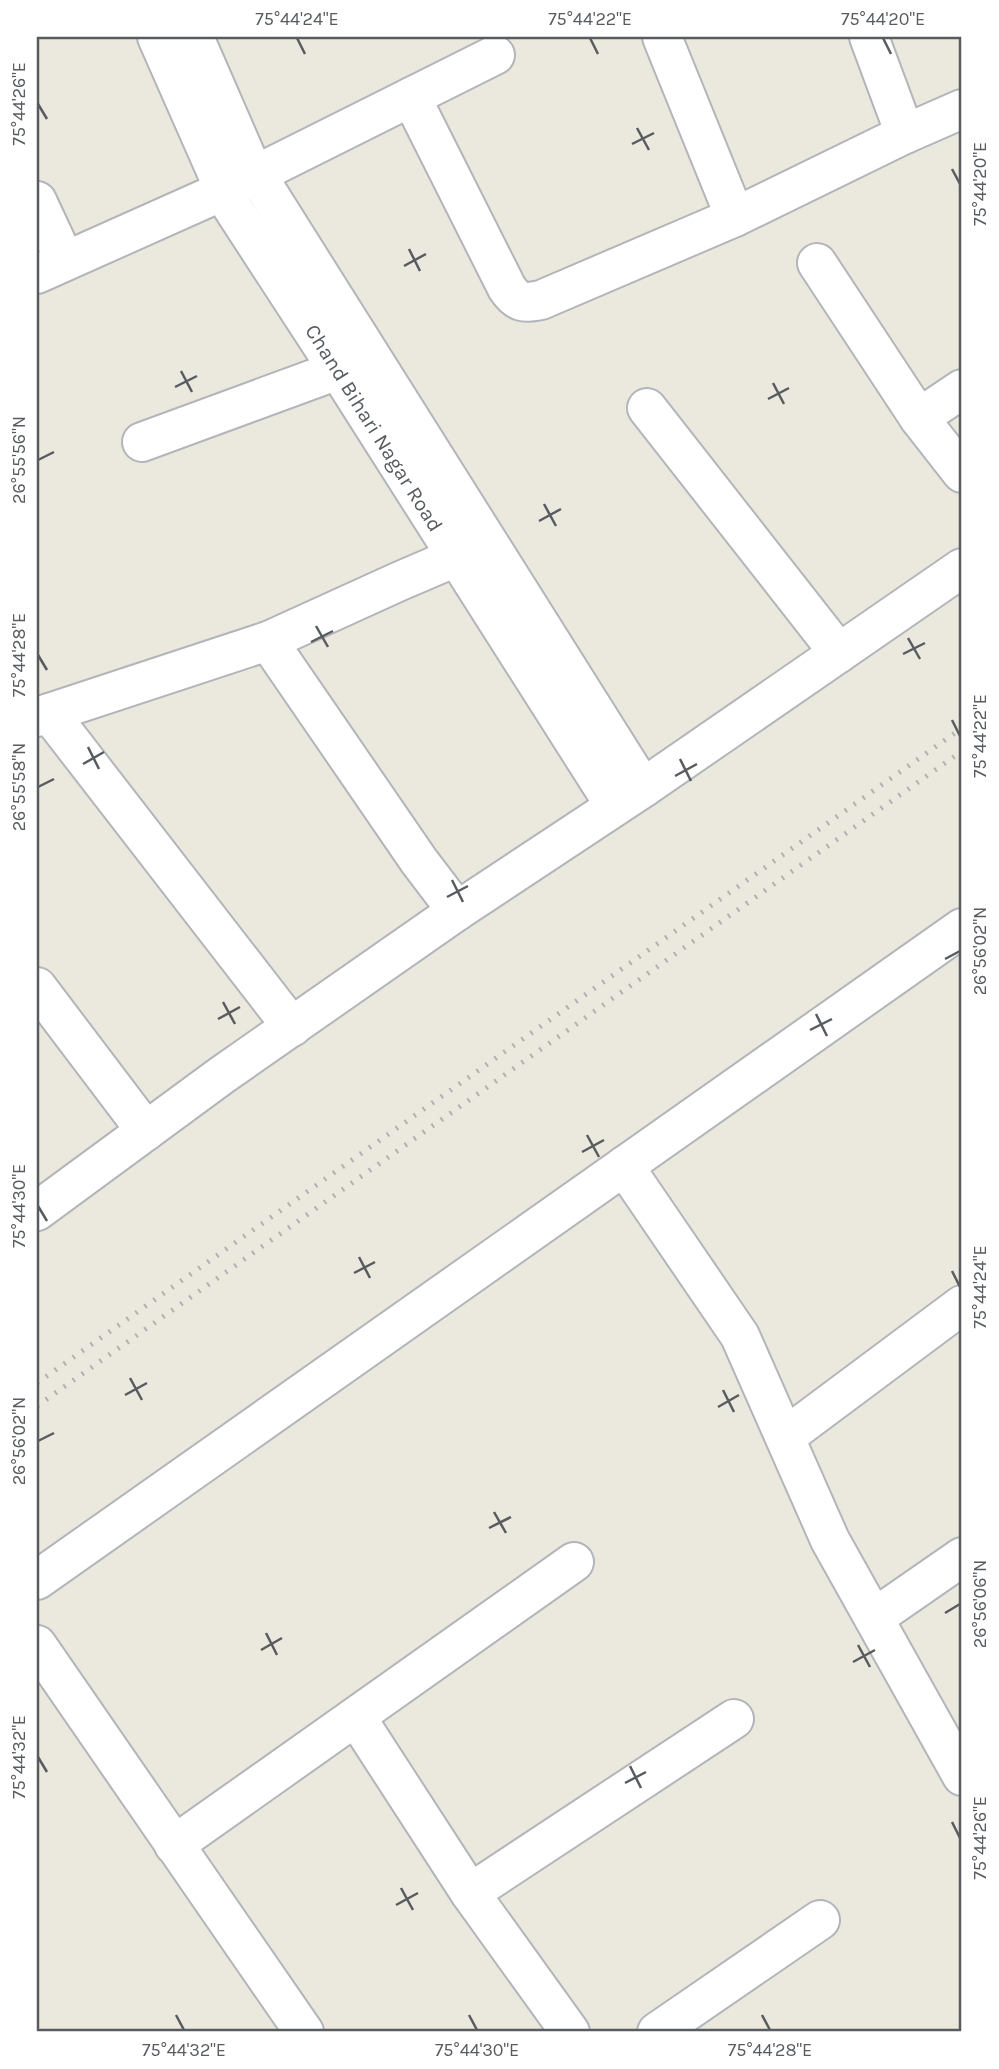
<svg xmlns="http://www.w3.org/2000/svg" width="999" height="2069" viewBox="0 0 999 2069" font-family="Karla,sans-serif">
<rect width="100%" height="100%" fill="#ebe8de"/>
<g fill="none" stroke-linecap="round" stroke-linejoin="round">
<g stroke="#b2b6ba" stroke-width="42">
<g id="minor">
<path d="M157 37 232 207 338 370 615 806"/>
<path d="M194 37 248 161 643 788"/>
<path d="M662 37 735 217"/>
<path d="M869 37 905 134"/>
<path d="M411 97 507 288C518 304 524 303 541 300L735 217 905 134 962 109"/>
<path d="M37 201 65 261"/>
<path d="M817 263 919 418 962 473"/>
<path d="M37 274 225 190 495 55"/>
<path d="M647 408 839 653"/>
<path d="M919 418 962 389"/>
<path d="M142 442 338 370"/>
<path d="M268 641 419 861 457 911"/>
<path d="M49 713 292 1027"/>
<path d="M37 717 268 641 400 581 456 557"/>
<path d="M37 987 146 1131"/>
<path d="M624 1166 740 1336 830 1540 962 1776"/>
<path d="M37 1211 222 1075 457 911 643 788 962 568"/>
<path d="M785 1437 962 1305"/>
<path d="M37 1580 962 928"/>
<path d="M874 1618 962 1557"/>
<path d="M37 1645 304 2032"/>
<path d="M356 1717 470 1893 570 2032"/>
<path d="M174 1845 574 1562"/>
<path d="M470 1893 734 1719"/>
<path d="M657 2032 820 1920"/>
</g>
</g>
<use href="#minor" stroke="#fff" stroke-width="38"/>
<g stroke="#b0b1b1" stroke-width="5" stroke-dasharray="2 9" stroke-linecap="butt">
<path d="M37 1383 962 728"/>
<path d="M37 1406 962 751"/>
</g>
</g>
<path fill="none" stroke="#585c60" stroke-width="2.5" d="M297 38 305 54M590 38 598 54M883 38 891 54M38 104 47 119M637 128 649 150M632 144 654 133M952 169 960 184M409 249 420 271M404 266 426 254M181 371 192 392M773 383 784 404M175 387 197 376M768 399 789 388M38 460 54 452M544 504 556 526M539 521 561 509M316 626 328 647M908 638 920 659M311 642 333 631M903 654 925 643M38 655 47 670M952 720 960 736M88 747 99 769M680 759 691 781M83 764 104 752M675 776 697 764M38 787 54 779M452 880 463 902M447 897 468 886M945 959 960 951M223 1002 235 1024M816 1014 827 1036M218 1019 240 1007M810 1030 832 1019M587 1135 599 1157M582 1152 604 1140M38 1206 47 1221M359 1257 370 1278M952 1271 960 1287M354 1273 375 1262M130 1378 142 1400M723 1390 734 1412M125 1395 147 1383M718 1407 739 1395M38 1441 54 1433M494 1512 506 1533M489 1528 511 1517M945 1613 960 1604M266 1633 277 1655M858 1645 870 1667M261 1650 282 1638M853 1662 875 1650M38 1757 47 1772M630 1766 641 1788M625 1783 646 1772M952 1822 960 1838M401 1888 413 1910M396 1905 418 1893M176 2015 184 2030M469 2015 477 2030M762 2015 770 2030"/>
<g text-anchor="middle" stroke-width="7" stroke-linejoin="round" paint-order="stroke">
<g font-size="21" fill="#585c60" stroke="#fff">
<text transform="translate(374 428) rotate(58)" y="7">Chand Bihari Nagar Road</text>
</g>
</g>
<rect width="999" height="2069" fill="none" stroke="#ffffff" stroke-width="77"/>
<rect x="38" y="38" width="922" height="1992" fill="none" stroke="#585c60" stroke-width="2.5"/>
<g font-size="18" text-anchor="middle" fill="#585c60">
<text x="297" y="25">75°44'24"E</text>
<text x="590" y="25">75°44'22"E</text>
<text x="883" y="25">75°44'20"E</text>
<text transform="translate(19 104) rotate(-90)" y="6">75°44'26"E</text>
<text transform="translate(980 184) rotate(-90)" y="6">75°44'20"E</text>
<text transform="translate(19 460) rotate(-90)" y="6">26°55'56"N</text>
<text transform="translate(19 655) rotate(-90)" y="6">75°44'28"E</text>
<text transform="translate(980 736) rotate(-90)" y="6">75°44'22"E</text>
<text transform="translate(19 787) rotate(-90)" y="6">26°55'58"N</text>
<text transform="translate(980 951) rotate(-90)" y="6">26°56'02"N</text>
<text transform="translate(19 1206) rotate(-90)" y="6">75°44'30"E</text>
<text transform="translate(980 1287) rotate(-90)" y="6">75°44'24"E</text>
<text transform="translate(19 1441) rotate(-90)" y="6">26°56'02"N</text>
<text transform="translate(980 1604) rotate(-90)" y="6">26°56'06"N</text>
<text transform="translate(19 1757) rotate(-90)" y="6">75°44'32"E</text>
<text transform="translate(980 1838) rotate(-90)" y="6">75°44'26"E</text>
<text x="184" y="2056">75°44'32"E</text>
<text x="477" y="2056">75°44'30"E</text>
<text x="770" y="2056">75°44'28"E</text>
</g>
</svg>
